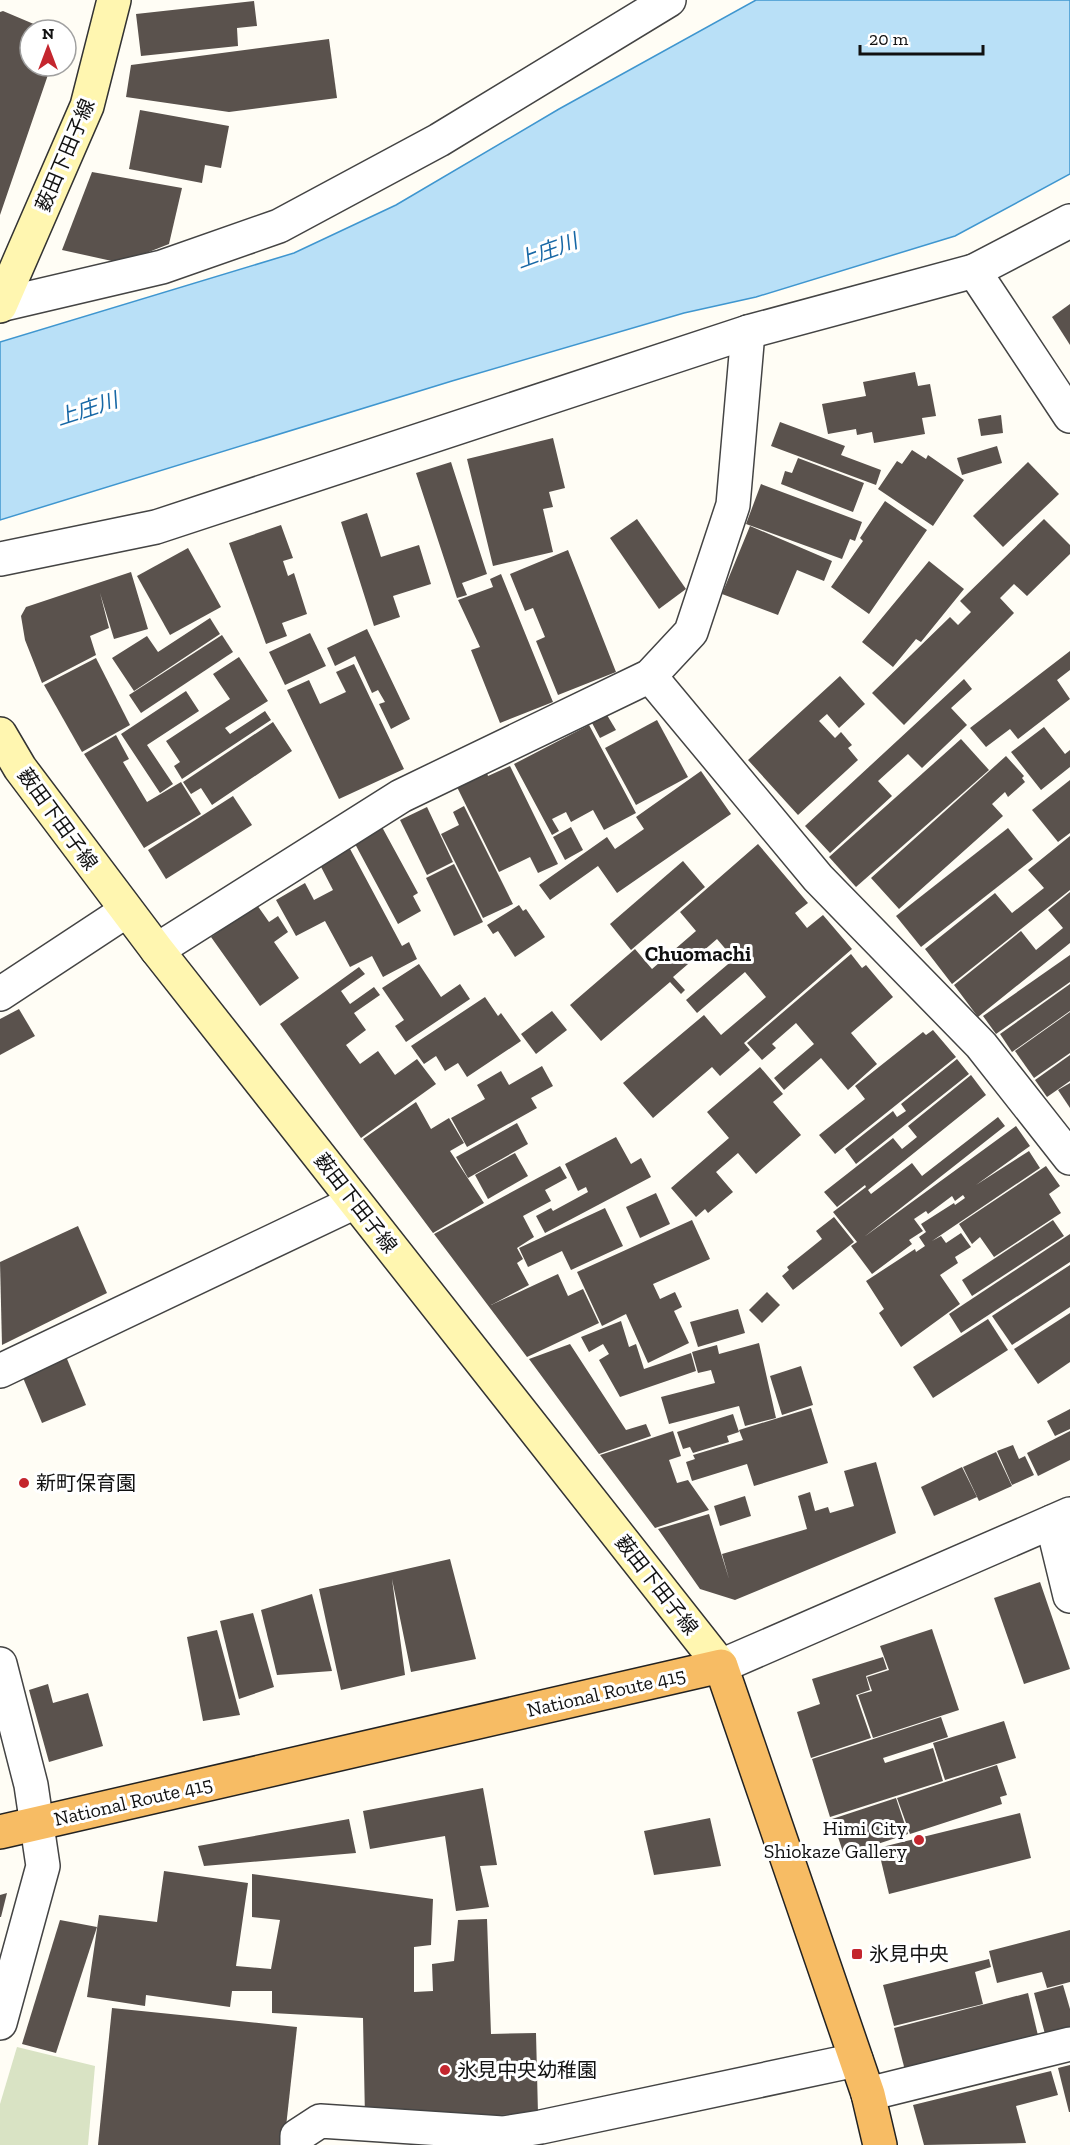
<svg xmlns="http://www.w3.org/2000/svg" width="1070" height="2145" viewBox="0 0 1070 2145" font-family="'Zilla Slab','Noto Sans JP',serif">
<rect width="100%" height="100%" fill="#fffdf5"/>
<path fill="#d9e3c4" d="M17 2047 95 2066 88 2145H0V2104Z"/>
<path fill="#b9e0f7" stroke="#3f96cf" stroke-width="1.5" d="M756 0H1070V174L955 236 756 297 684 313 452 381 0 520V342L294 253 396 205 559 109Z"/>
<g fill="#5a524d">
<path d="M254 1 257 26 237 28 238 46 141 56 136 14Z"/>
<path d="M3 11 48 30H30V66H51L0 215V12Z"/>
<path d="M329 39 337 98 229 112 126 97 131 65Z"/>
<path d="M140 110 229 126 221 168 205 165 202 183 129 169Z"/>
<path d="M92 172 182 188 169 244 121 263 62 250Z"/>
<path d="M1070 304V345L1052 317Z"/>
<path d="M915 372 918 386 930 384 936 416 922 418 925 434 874 443 872 432 857 435 856 429 828 434 822 404 866 396 863 382Z"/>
<path d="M1001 415 1003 433 981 436 978 419Z"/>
<path d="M780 422 845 446 841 455 881 470 876 485 771 446Z"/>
<path d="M553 438 565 488 549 492 553 507 543 509 553 552 493 566 467 459Z"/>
<path d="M997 446 1002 463 962 475 957 458Z"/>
<path d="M912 450 926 459 928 455 964 480 933 526 878 489 897 461 902 464Z"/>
<path d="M798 458 864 483 853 512 781 484 785 471 792 473Z"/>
<path d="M451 462 487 574 462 583 467 595 457 598 416 473Z"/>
<path d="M1028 462 1059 494 1003 547 973 516Z"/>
<path d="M761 484 862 522 855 541 850 539 842 559 746 524Z"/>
<path d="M885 501 927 530 869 614 831 587 863 541 860 538Z"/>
<path d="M367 513 381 557 419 545 431 584 393 596 400 617 374 626 341 522Z"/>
<path d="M637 519 686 589 659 609 610 538Z"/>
<path d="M1044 519 1070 545V554L1027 596 1014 584 1000 598 1014 613 904 725 872 693 950 617 958 625 971 612 960 601Z"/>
<path d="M281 525 293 558 283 561 288 576 294 573 307 614 282 623 287 636 266 644 229 543Z"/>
<path d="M750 526 832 561 824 581 797 570 778 615 722 594Z"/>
<path d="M188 548 221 607 170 635 137 576Z"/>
<path d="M568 550 616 672 558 695 536 641 545 637 533 608 525 611 510 574Z"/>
<path d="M929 561 964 589 921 642 916 639 893 667 862 642Z"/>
<path d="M131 572 148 629 114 639 100 593 109 628 90 636 96 655 42 683 25 640 21 616 26 607Z"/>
<path d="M501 574 553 702 500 723 471 650 480 647 458 600 493 587 490 579Z"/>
<path d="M210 618 220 634 134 691 112 658 147 636 158 652Z"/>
<path d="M367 629 410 719 391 729 379 704 385 702 378 690 372 693 355 656 335 666 327 648Z"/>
<path d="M310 633 326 666 285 685 269 652Z"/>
<path d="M222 635 233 652 141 713 129 695Z"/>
<path d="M1070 651V670L1057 680 1070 699 1018 739 1010 729 986 747 970 728Z"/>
<path d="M239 657 268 701 225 728 230 734 265 711 271 720 182 779 174 766 180 762 166 741 230 699 213 674Z"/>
<path d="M96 658 130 725 82 752 44 685Z"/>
<path d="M354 664 404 769 339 799 287 690 309 680 320 704 346 692 336 672Z"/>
<path d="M840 676 865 704 839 728 827 714 819 721 835 738 841 732 852 745 848 748 858 760 798 815 748 760Z"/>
<path d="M964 679 972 689 951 708 967 725 922 768 908 754 878 781 892 796 830 853 805 826Z"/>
<path d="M186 691 199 711 147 745 173 784 160 793 121 734Z"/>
<path d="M607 715 616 730 600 738 592 723Z"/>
<path d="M657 720 688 777 636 805 605 748Z"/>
<path d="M273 722 292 751 212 805 201 788 191 794 183 782Z"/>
<path d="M589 725 636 813 604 830 593 810 571 822 566 812 552 819 559 831 552 835 514 764Z"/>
<path d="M1044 727 1065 754 1070 750V767L1041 790 1011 752Z"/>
<path d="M116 735 129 759 123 762 147 802 181 782 201 814 144 848 84 754Z"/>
<path d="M961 739 989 770 856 887 829 857Z"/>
<path d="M1006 756 1024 776 1022 778 1025 782 1008 797 1005 792 992 804 1003 816 899 909 871 878Z"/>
<path d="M510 766 558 864 538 873 530 857 499 872 457 787 487 773 488 776Z"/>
<path d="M701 771 731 814 617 893 598 866 550 900 539 885 607 837 615 849 644 829 636 817Z"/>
<path d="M1070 780V833L1058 842 1032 810Z"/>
<path d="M233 796 252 825 166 879 148 850Z"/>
<path d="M464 806 513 904 483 918 441 834 459 825 453 812Z"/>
<path d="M427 807 453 862 427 875 400 820Z"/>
<path d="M382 827 418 893 413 896 421 911 398 924 354 842Z"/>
<path d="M571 827 583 850 565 860 553 837Z"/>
<path d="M1008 828 1033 859 921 947 896 916Z"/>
<path d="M1070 836V890L952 984 925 949 995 893 1012 913 1044 888 1028 870Z"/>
<path d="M758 844 808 903 795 913 807 928 823 915 852 949 744 1043 750 1050 720 1076 712 1067 653 1118 623 1083 704 1015 721 1035 766 997 745 972 697 1013 686 1000 734 959 717 939 673 977 685 990 681 994 670 982 601 1041 570 1005 635 949 652 969 696 931 680 912Z"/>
<path d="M349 847 402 946 409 942 417 959 383 977 372 956 350 967 325 921 296 936 276 900 305 883 314 900 333 890 319 863Z"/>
<path d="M683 861 705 887 631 950 610 924Z"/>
<path d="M454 864 483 922 454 936 426 878Z"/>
<path d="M1070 892V943L978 1017 954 985 1021 931 1036 950 1063 928 1048 910Z"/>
<path d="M257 905 269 922 278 916 288 932 274 942 299 978 260 1006 211 937Z"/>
<path d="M519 905 523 911 526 909 545 937 515 957 498 931 493 934 487 925Z"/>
<path d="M851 954 862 968 866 965 893 997 851 1033 877 1064 848 1090 821 1058 784 1090 774 1078 814 1044 796 1023 772 1044 776 1048 762 1060 747 1043Z"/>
<path d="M1070 955V982L996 1034 983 1016Z"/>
<path d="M419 964 441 997 460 984 470 999 406 1042 395 1026 404 1020 382 988Z"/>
<path d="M359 967 365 974 341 991 350 1004 374 987 380 995 354 1013 366 1030 346 1045 360 1064 378 1051 395 1075 417 1059 436 1084 361 1138 280 1024Z"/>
<path d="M1070 984V1011L1012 1052 1000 1034Z"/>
<path d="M485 997 498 1016 501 1013 521 1041 467 1077 458 1063 445 1071 436 1056 424 1064 411 1046Z"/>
<path d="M19 1009 35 1036 0 1055V1019Z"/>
<path d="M552 1011 567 1030 536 1054 521 1034Z"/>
<path d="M1070 1012V1053L1034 1078 1015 1051Z"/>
<path d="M933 1030 956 1057 835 1154 819 1135 865 1099 855 1086 923 1032 926 1035Z"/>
<path d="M1070 1055V1081L1047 1097 1035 1080Z"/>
<path d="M957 1059 969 1074 856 1164 845 1149 893 1111 897 1117 906 1111 901 1104Z"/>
<path d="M542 1066 553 1086 531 1098 537 1108 467 1147 451 1118 485 1099 477 1085 501 1071 509 1085Z"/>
<path d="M760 1067 783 1094 773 1102 801 1135 756 1174 738 1153 716 1172 733 1192 708 1213 705 1209 696 1217 671 1188 729 1138 707 1112Z"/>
<path d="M971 1075 986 1095 868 1190 871 1194 912 1163 922 1176 998 1117 1005 1126 864 1237 1016 1126 1030 1146 976 1185 1029 1151 1040 1168 932 1241 941 1236 946 1243 961 1233 971 1247 955 1257 958 1263 940 1275 960 1304 901 1347 879 1313 884 1309 866 1281 915 1249 916 1252 925 1246 919 1237 926 1232 921 1224 954 1203 955 1205 965 1198 963 1195 955 1201 952 1196 928 1214 926 1211 914 1219 923 1231 909 1240 912 1244 872 1274 851 1246 857 1242 833 1212 866 1187 865 1185 837 1207 824 1192 893 1138 902 1149 917 1137 908 1126Z"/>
<path d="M1070 1083V1108L1058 1090Z"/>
<path d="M416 1102 431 1129 449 1118 464 1143 450 1151 484 1203 433 1233 363 1139Z"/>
<path d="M517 1123 528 1144 468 1178 456 1157Z"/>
<path d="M616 1137 631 1164 641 1158 651 1177 545 1233 536 1216 551 1208 553 1211 588 1192 586 1187 578 1191 565 1164Z"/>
<path d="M515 1153 528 1176 488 1199 475 1175Z"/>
<path d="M560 1166 567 1178 545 1190 551 1201 523 1216 534 1237 517 1248 523 1259 517 1263 529 1285 491 1305 558 1274 568 1296 583 1289 599 1323 527 1357 434 1234Z"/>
<path d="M1046 1166 1060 1186 1049 1194 1061 1213 994 1257 980 1237 972 1244 959 1224Z"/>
<path d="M656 1193 670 1224 640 1238 626 1207Z"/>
<path d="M605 1208 623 1246 571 1270 562 1251 528 1267 519 1248Z"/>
<path d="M834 1217 854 1242 793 1290 782 1276 789 1270 787 1267 822 1239 816 1231Z"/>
<path d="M692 1220 710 1259 653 1284 660 1299 675 1292 682 1307 674 1311 689 1343 648 1363 626 1314 602 1326 577 1272Z"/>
<path d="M1053 1220 1064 1236 972 1296 962 1280Z"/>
<path d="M78 1226 107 1293 2 1345 0 1262Z"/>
<path d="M1070 1234V1262L961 1333 949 1314Z"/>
<path d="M1070 1265V1307L1012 1345 992 1316Z"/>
<path d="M767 1292 780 1305 762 1323 749 1310Z"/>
<path d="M738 1309 745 1333 698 1347 690 1322Z"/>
<path d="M1070 1313V1362L1038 1384 1014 1349Z"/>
<path d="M988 1319 1008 1350 933 1398 913 1367Z"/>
<path d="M621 1321 629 1347 636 1344 644 1369 691 1353 696 1371 620 1397 599 1360 609 1354 603 1344 589 1352 581 1337Z"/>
<path d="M759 1343 776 1418 745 1426 739 1406 669 1424 661 1397 715 1383 711 1370 698 1373 692 1352 717 1345 719 1354Z"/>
<path d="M570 1344 626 1430 646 1424 651 1436 599 1454 529 1359Z"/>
<path d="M65 1354 86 1405 42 1423 21 1373Z"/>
<path d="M801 1366 813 1405 782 1415 770 1376Z"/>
<path d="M811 1408 828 1463 754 1486 747 1464 692 1481 686 1462 695 1459 693 1455 743 1440 739 1430Z"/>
<path d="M1070 1409V1429L1055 1436 1047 1421Z"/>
<path d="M733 1414 739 1432 727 1436 729 1442 693 1453 690 1447 683 1449 677 1432Z"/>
<path d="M673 1431 681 1456 669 1460 677 1483 688 1480 709 1510 655 1528 600 1455Z"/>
<path d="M1070 1431V1460L1038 1476 1027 1453Z"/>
<path d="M1013 1445 1019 1459 1025 1456 1034 1475 1012 1485 997 1451Z"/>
<path d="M996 1452 1012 1486 979 1501 963 1467Z"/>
<path d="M876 1462 896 1533 735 1600 700 1589 658 1529 709 1514 729 1579 722 1554 807 1529 798 1496 810 1492 815 1511 828 1507 830 1513 854 1506 844 1471Z"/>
<path d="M962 1467 977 1497 934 1516 921 1487Z"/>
<path d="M745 1496 751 1516 720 1526 714 1506Z"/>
<path d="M450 1559 476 1659 411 1672 392 1579 405 1675 341 1690 319 1589Z"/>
<path d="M1040 1582 1070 1669 1024 1684 994 1598Z"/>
<path d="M312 1594 332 1671 277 1675 261 1610Z"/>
<path d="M253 1613 274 1687 239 1699 220 1621Z"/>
<path d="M932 1629 959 1710 873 1738 858 1695 872 1691 867 1677 889 1670 880 1646Z"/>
<path d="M217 1630 240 1715 203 1721 187 1637Z"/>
<path d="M883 1657 887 1669 866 1676 870 1690 856 1695 871 1738 811 1758 797 1712 820 1704 812 1679Z"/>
<path d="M48 1684 53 1703 88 1693 103 1746 49 1762 29 1690Z"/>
<path d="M941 1717 948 1737 883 1758 885 1763 933 1748 943 1781 830 1817 812 1759Z"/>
<path d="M1004 1721 1016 1758 945 1780 933 1743Z"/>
<path d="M997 1765 1007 1795 1000 1797 1002 1804 910 1834 897 1798Z"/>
<path d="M483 1788 497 1865 480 1866 489 1907 456 1911 445 1836 370 1849 363 1811Z"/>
<path d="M896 1798 908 1834 844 1855 832 1819Z"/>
<path d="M1020 1813 1031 1858 889 1894 878 1848Z"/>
<path d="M710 1818 721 1866 654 1875 644 1831Z"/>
<path d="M349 1819 356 1853 204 1866 198 1846Z"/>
<path d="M164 1871 248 1883 236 1966 271 1969 280 1920 252 1917V1874L433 1899 431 1945 414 1947V1992L433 1991 432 1964 454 1961 458 1920 487 1919 491 2034 536 2033 538 2114 365 2118 363 2018 272 2013V1991H232L230 2007 146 1995 145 2006 87 1997 99 1915 157 1922Z"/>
<path d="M7 1893 1 1917H0V1895Z"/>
<path d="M60 1920 97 1927 56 2053 22 2044Z"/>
<path d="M1070 1930V1982L1047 1988 1042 1972 997 1983 989 1951Z"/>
<path d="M989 1959 991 1967 975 1972 983 2004 894 2026 883 1985Z"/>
<path d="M1063 1985 1070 2009V2027L1045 2034 1034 1993Z"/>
<path d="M1028 1993 1040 2044 907 2078 894 2028Z"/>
<path d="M112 2008 297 2027 284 2145H98Z"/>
<path d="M1070 2065V2112H1069L1058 2068Z"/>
<path d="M1051 2071 1058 2095 1016 2106 1026 2143 924 2145 913 2105Z"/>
</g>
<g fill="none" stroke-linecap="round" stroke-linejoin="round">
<g stroke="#444" stroke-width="36">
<g id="minor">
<path d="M974 271 1070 416"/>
<path d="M0 305 162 267 279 226 439 140 669 0"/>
<path d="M0 559 156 527 748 332 974 271 1070 221"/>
<path d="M650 676 818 878 981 1045 1070 1158"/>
<path d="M157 950 401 796 650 676 691 632 733 505 748 332"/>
<path d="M0 994 126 911"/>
<path d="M0 1371 355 1202"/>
<path d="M1052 1522 1070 1596"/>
<path d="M0 1664 31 1785 43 1866 0 2023"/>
<path d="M721 1666 1070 1514"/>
<path d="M868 2094 1070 2044"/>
<path d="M297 2145V2136L320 2121 503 2133 541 2127 856 2060"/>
</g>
</g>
<g stroke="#333" stroke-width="36">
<g id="secondary">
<path d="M0 306 87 106 114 0"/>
<path d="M0 734 20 768 157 950 721 1666"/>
</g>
</g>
<g stroke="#222" stroke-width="36">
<path id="trunk" d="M0 1832 721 1666 868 2094 880 2145"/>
</g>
<use href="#minor" stroke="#fff" stroke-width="33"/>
<use href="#secondary" stroke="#fff6b0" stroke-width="33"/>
<use href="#trunk" stroke="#f7bc64" stroke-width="33"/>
</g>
<g fill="#c4262e" stroke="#fff" stroke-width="2">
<circle cx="24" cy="1483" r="6"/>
<circle cx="919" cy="1840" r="6"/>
<rect x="851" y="1948" width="12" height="12" rx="3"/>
<circle cx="445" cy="2070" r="6"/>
</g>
<g text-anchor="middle" stroke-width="6" stroke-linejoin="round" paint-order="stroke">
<g font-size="20" fill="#111" stroke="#fff">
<text transform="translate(65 155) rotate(-67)" y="7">薮田下田子線</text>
<text transform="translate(58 819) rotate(54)" y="7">薮田下田子線</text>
<text transform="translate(356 1203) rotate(52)" y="7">薮田下田子線</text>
<text transform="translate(657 1585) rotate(52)" y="7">薮田下田子線</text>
<text transform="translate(606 1692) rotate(-13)" y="7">National Route 415</text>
<text transform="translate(133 1801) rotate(-13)" y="7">National Route 415</text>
</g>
<g font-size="20" fill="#111" stroke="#fff" text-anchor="start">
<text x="36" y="1490">新町保育園</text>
<text x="907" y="1835" text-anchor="end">Himi City<tspan x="907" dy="23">Shiokaze Gallery</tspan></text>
<text x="869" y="1961">氷見中央</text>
<text x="457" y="2077">氷見中央幼稚園</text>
</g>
<g font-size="21" font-style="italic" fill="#1768a6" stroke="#fff">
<text transform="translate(547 251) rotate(-20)" y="7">上庄川</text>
<text transform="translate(87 409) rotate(-18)" y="7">上庄川</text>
</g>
<g font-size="21" font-weight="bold" fill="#111" stroke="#fff">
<text x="698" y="961">Chuomachi</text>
</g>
</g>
<g transform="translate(48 48)"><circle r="28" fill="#ffffff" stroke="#a0a0a0" stroke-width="1.5"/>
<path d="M0-4.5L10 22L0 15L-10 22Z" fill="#c4262e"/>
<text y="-9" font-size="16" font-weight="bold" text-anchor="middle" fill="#111111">N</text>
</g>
<path d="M860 45v9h123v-9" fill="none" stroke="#111111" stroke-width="3"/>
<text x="869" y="45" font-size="18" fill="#111111" stroke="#ffffff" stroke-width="4.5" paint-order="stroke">20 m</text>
</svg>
